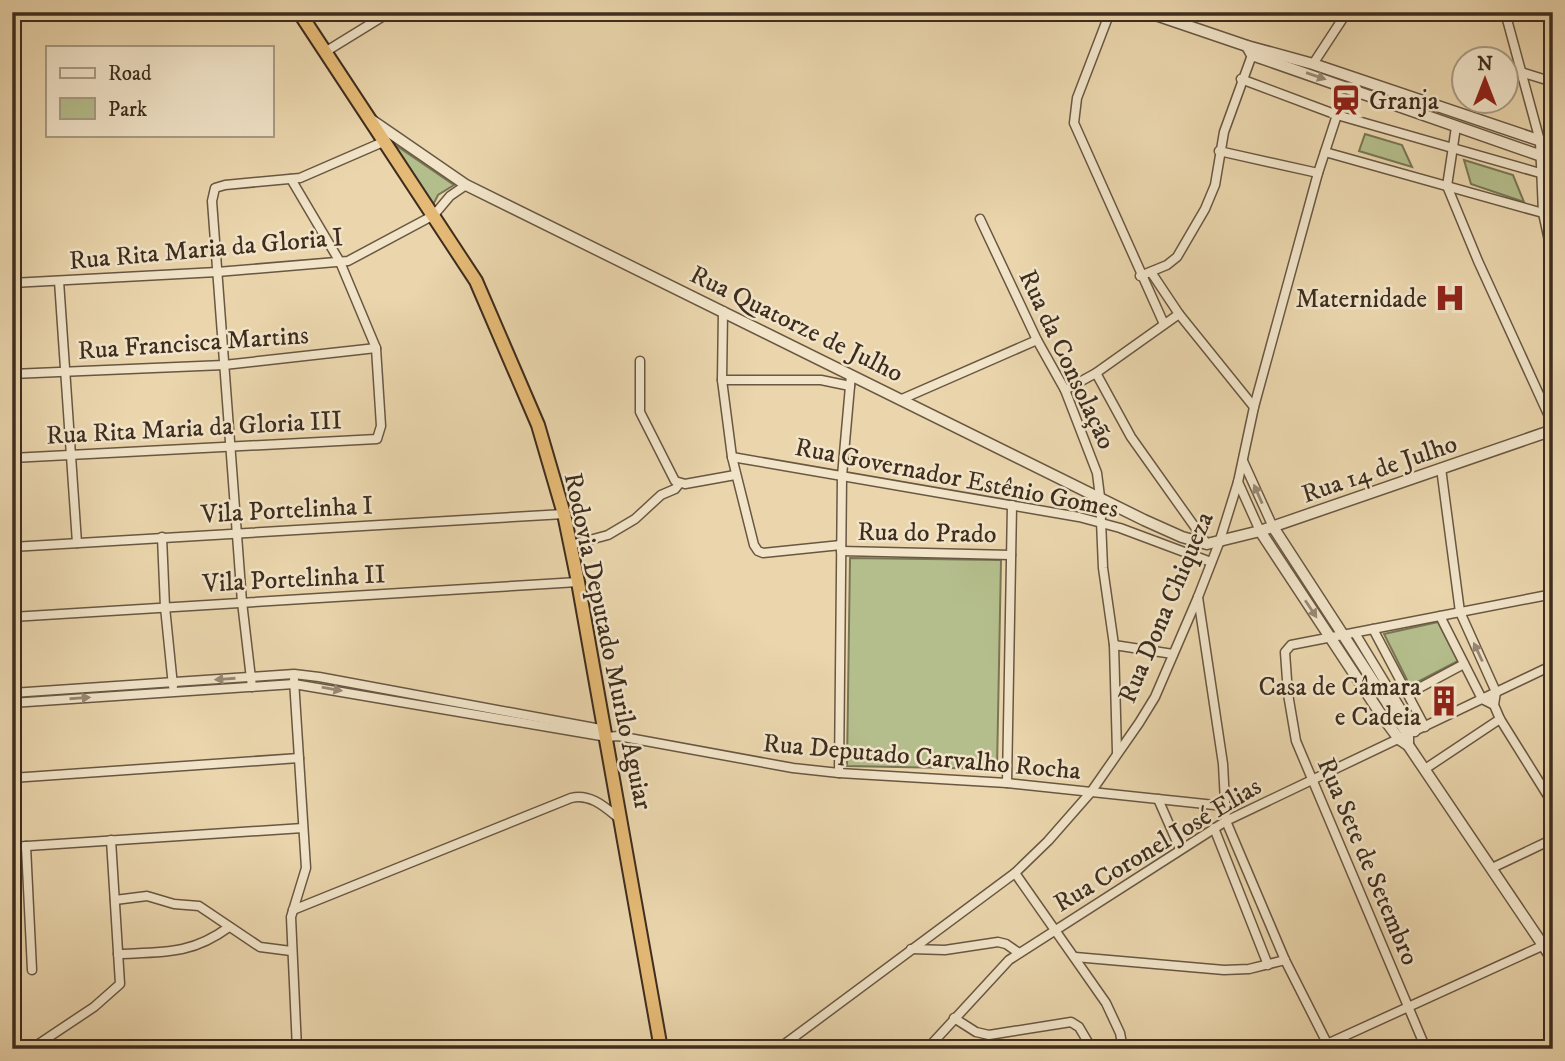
<svg xmlns="http://www.w3.org/2000/svg" width="1565" height="1061" viewBox="0 0 1565 1061" font-family="'IM FELL DW Pica',serif">
<rect width="100%" height="100%" fill="#ead5ac"/>
<filter id="stains"><feTurbulence type="fractalNoise" baseFrequency=".00286" numOctaves="4"/><feColorMatrix values="0 0 0 0 .2 0 0 0 0 .09 0 0 0 0 .02 0 0 0 .5 -.17"/></filter>
<radialGradient id="worn" r=".72"><stop offset=".6" stop-color="#630" stop-opacity="0"/><stop offset="1" stop-color="#630" stop-opacity=".3"/></radialGradient>
<g fill="#b4be8c" stroke="#797655" stroke-width="2">
<path d="M1365 134 1402 145 1412 167 1359 151Z"/>
<path d="M391 142 454 185 438 195 432 207Z"/>
<path d="M1464 160 1513 175 1524 202 1471 184Z"/>
<path d="M850 558 1001 560 997 769 847 766Z"/>
<path d="M1438 622 1458 661 1410 686 1384 634Z"/>
</g>
<g fill="none" stroke-linecap="round" stroke-linejoin="round">
<g stroke="#695742" stroke-width="11">
<g id="minor">
<path d="M1110 12 1077 98 1074 123 1164 324"/>
<path d="M1505 12 1540 141 1543 213 1553 259"/>
<path d="M325 52 390 12"/>
<path d="M1313 64 1347 12"/>
<path d="M1521 72 1553 82"/>
<path d="M1241 79 1337 115 1540 173"/>
<path d="M1456 127 1447 186 1478 261 1553 425"/>
<path d="M1219 151 1318 173"/>
<path d="M1325 152 1543 213"/>
<path d="M980 219 1037 340 1065 390 1097 473 1100 497 1103 568 1114 645 1117 752"/>
<path d="M1151 272 1179 314 1254 407"/>
<path d="M1140 276 1167 265 1177 257 1205 209 1215 185 1224 132 1252 55"/>
<path d="M59 281 77 543"/>
<path d="M12 283 217 272 348 261 434 215 450 196 466 185"/>
<path d="M723 311 722 380 732 457 754 545 758 551 763 553 841 545"/>
<path d="M640 361V412L675 481 685 484 735 475"/>
<path d="M1096 373 1131 437 1207 544"/>
<path d="M12 374 224 365 376 348"/>
<path d="M722 380H821L850 386"/>
<path d="M1065 390 1096 373 1179 314"/>
<path d="M902 399 1037 340"/>
<path d="M732 457 1079 517 1120 528 1211 562"/>
<path d="M12 458 377 439 381 426 376 348 340 262 291 179"/>
<path d="M1243 461 1273 527"/>
<path d="M1441 468 1460 612 1496 692 1494 705 1500 719 1553 804"/>
<path d="M1238 482 1260 531"/>
<path d="M162 537 165 607 173 686"/>
<path d="M571 545 608 535 635 519 661 495 675 489 679 484"/>
<path d="M12 547 564 514"/>
<path d="M841 551 1011 555"/>
<path d="M1198 597 1223 764 1226 821 1285 960 1330 1049"/>
<path d="M1440 616 1482 699 1494 705"/>
<path d="M12 617 578 582"/>
<path d="M1373 629 1425 727"/>
<path d="M1355 633 1415 732"/>
<path d="M1114 645 1173 654"/>
<path d="M294 680 306 868 291 917 297 1049"/>
<path d="M252 687 242 602 212 201 215 188 225 185 300 178 383 142"/>
<path d="M12 693 294 674 319 677 606 730"/>
<path d="M1408 694 1464 664"/>
<path d="M12 703 294 684 607 737 618 736 793 768 839 773 1007 783 1224 806"/>
<path d="M1425 769 1500 719"/>
<path d="M839 773 842 476 851 375"/>
<path d="M12 778 299 758"/>
<path d="M1007 783 1012 505"/>
<path d="M1158 799 1180 849"/>
<path d="M1214 828 1268 965"/>
<path d="M26 846 32 970"/>
<path d="M12 847 303 828"/>
<path d="M1492 868 1553 839"/>
<path d="M1015 873 1106 1003 1120 1033 1123 1049"/>
<path d="M115 900 147 896 174 904 199 906 260 947 291 951"/>
<path d="M293 910 571 798C591 793 606 808 621 820"/>
<path d="M911 949 945 950 998 942 1006 944 1019 953"/>
<path d="M118 954C163 952 191 955 229 927"/>
<path d="M1075 957 1224 970 1249 969 1285 960"/>
<path d="M954 1018 976 1032 989 1035 1071 1022 1079 1027 1092 1049"/>
<path d="M31 1049 94 1007 120 984 111 840"/>
<path d="M778 1049 1015 873 1048 841 1091 792 1139 723 1155 697 1198 597 1219 543 1238 482 1254 407 1318 173 1337 115"/>
<path d="M927 1049 1009 960 1226 821 1553 665"/>
<path d="M1304 1049 1327 1044 1553 941"/>
<path d="M1426 1049 1296 741 1288 694 1285 652 1291 645 1553 594"/>
</g>
</g>
<g stroke="#695742" stroke-width="13">
<g id="tertiary">
<path d="M1147 12 1247 46 1313 64 1553 145"/>
<path d="M1247 46 1252 55 1553 160"/>
<path d="M373 121 466 185 1144 520 1182 537 1207 544 1260 531 1553 430"/>
<path d="M1273 527 1408 735V745"/>
<path d="M1260 531 1382 716 1399 739 1408 745 1553 960"/>
</g>
</g>
<g stroke="#3e2d1e" stroke-width="16">
<path id="trunk" d="M299 12 476 281 538 425 564 514 578 582 661 1049"/>
</g>
<use href="#minor" stroke="#f1e4c9" stroke-width="8"/>
<use href="#tertiary" stroke="#f1e4c9" stroke-width="10"/>
<use href="#trunk" stroke="#e5ba76" stroke-width="12"/>
</g>
<defs><path id="oneway-solid" d="M-6-.8H1V-3.2L6.5 0L1 3.2V.8H-6Z" transform="scale(1.75)"/></defs>
<g fill="#988874">
<use href="#oneway-solid" transform="translate(1316 76) rotate(19)"/>
<use href="#oneway-solid" transform="translate(1258 494) rotate(-114)"/>
<use href="#oneway-solid" transform="translate(1311 609) rotate(56)"/>
<use href="#oneway-solid" transform="translate(1478 652) rotate(-115)"/>
<use href="#oneway-solid" transform="translate(225 679) rotate(176)"/>
<use href="#oneway-solid" transform="translate(332 689) rotate(10)"/>
<use href="#oneway-solid" transform="translate(80 698) rotate(-4)"/>
</g>
<defs>
<g id="station-bare" transform="scale(2.415)"><path d="M-3-6H3Q5-6 5-4V2Q5 4 3 4L4.5 6H3L1.5 4h-3L-3 6H-4.5L-3 4Q-5 4-5 2V-4Q-5-6-3-6ZM-3.5-4v3h7v-3ZM-3.5 1v1.5H-2V1ZM2 1v1.5H3.5V1Z" fill="#8f2418" stroke="#f1e4c9" stroke-width="2.5" paint-order="stroke"/></g>
<g id="hospital-bare" transform="scale(2.415)"><path d="M-5-5h3v3.5h4V-5h3V5h-3V1.5h-4V5h-3Z" fill="#8f2418" stroke="#f1e4c9" stroke-width="2.5" paint-order="stroke"/></g>
<g id="building-bare" transform="scale(2.415)"><path d="M-4-6H4V6H1V3H-1V6H-4ZM-2.5-4.3h1.7v1.8h-1.7ZM.8-4.3h1.7v1.8H.8ZM-2.5-1h1.7V.8h-1.7ZM.8-1h1.7V.8H.8Z" fill="#8f2418" stroke="#f1e4c9" stroke-width="2.5" paint-order="stroke"/></g>
</defs>
<g fill-rule="evenodd">
<use href="#station-bare" x="1346" y="100"/>
<use href="#hospital-bare" x="1450" y="298"/>
<use href="#building-bare" x="1444" y="701"/>
</g>
<g text-anchor="middle" stroke-width="5" stroke-linejoin="round" paint-order="stroke">
<g font-size="26" fill="#3e2d1e" stroke="#f1e4c9" text-anchor="end">
<text x="1369" y="109" text-anchor="start">Granja</text>
<text x="1427" y="307">Maternidade</text>
<text x="1421" y="695">Casa de Câmara<tspan x="1421" dy="30">e Cadeia</tspan></text>
</g>
<g font-size="26" fill="#3e2d1e" stroke="#f1e4c9">
<text transform="translate(206 248) rotate(-5)" y="9">Rua Rita Maria da Gloria I</text>
<text transform="translate(797 323) rotate(26)" y="9">Rua Quatorze de Julho</text>
<text transform="translate(193 342) rotate(-4)" y="9">Rua Francisca Martins</text>
<text transform="translate(1068 359) rotate(65)" y="9">Rua da Consolação</text>
<text transform="translate(194 427) rotate(-3)" y="9">Rua Rita Maria da Gloria III</text>
<text transform="translate(1379 468) rotate(-19)" y="9">Rua 14 de Julho</text>
<text transform="translate(957 477) rotate(11)" y="9">Rua Governador Estênio Gomes</text>
<text transform="translate(287 509) rotate(-3)" y="9">Vila Portelinha I</text>
<text transform="translate(927 532) rotate(1)" y="9">Rua do Prado</text>
<text transform="translate(294 578) rotate(-3)" y="9">Vila Portelinha II</text>
<text transform="translate(1165 607) rotate(-67)" y="9">Rua Dona Chiqueza</text>
<text transform="translate(609 641) rotate(78)" y="9">Rodovia Deputado Murilo Aguiar</text>
<text transform="translate(922 756) rotate(5)" y="9">Rua Deputado Carvalho Rocha</text>
<text transform="translate(1157 844) rotate(-31)" y="9">Rua Coronel José Elias</text>
<text transform="translate(1369 861) rotate(67)" y="9">Rua Sete de Setembro</text>
</g>
</g>
<rect width="1565" height="1061" fill="none" stroke="#ead5ac" stroke-width="42"/>
<rect x="14" y="14" width="1537" height="1033" fill="none" stroke="#3e2d1e" stroke-width="3.5"/>
<rect x="21" y="21" width="1523" height="1019" fill="none" stroke="#3e2d1e" stroke-width="2"/>
<rect x="46" y="46" width="228" height="91" fill="#f1e4c9" stroke="#a99b85" stroke-width="2"/>
<rect x="60" y="68" width="35" height="10" fill="#f1e4c9" stroke="#a99b85" stroke-width="2"/>
<text x="108" y="80" font-size="21" fill="#3e2d1e">Road</text>
<rect x="60" y="98" width="35" height="21" fill="#b4be8c" stroke="#a99b85" stroke-width="2"/>
<text x="108" y="116" font-size="21" fill="#3e2d1e">Park</text>
<g transform="translate(1485 80)"><circle r="33" fill="#f1e4c9" stroke="#a99b85" stroke-width="2"/>
<path d="M0-5L12 26L0 18L-12 26Z" fill="#8f2418"/>
<text y="-10" font-size="19" font-weight="bold" text-anchor="middle" fill="#3e2d1e">N</text>
</g>
<rect width="100%" height="100%" filter="url(#stains)"/>
<rect width="100%" height="100%" fill="url(#worn)"/>
</svg>
